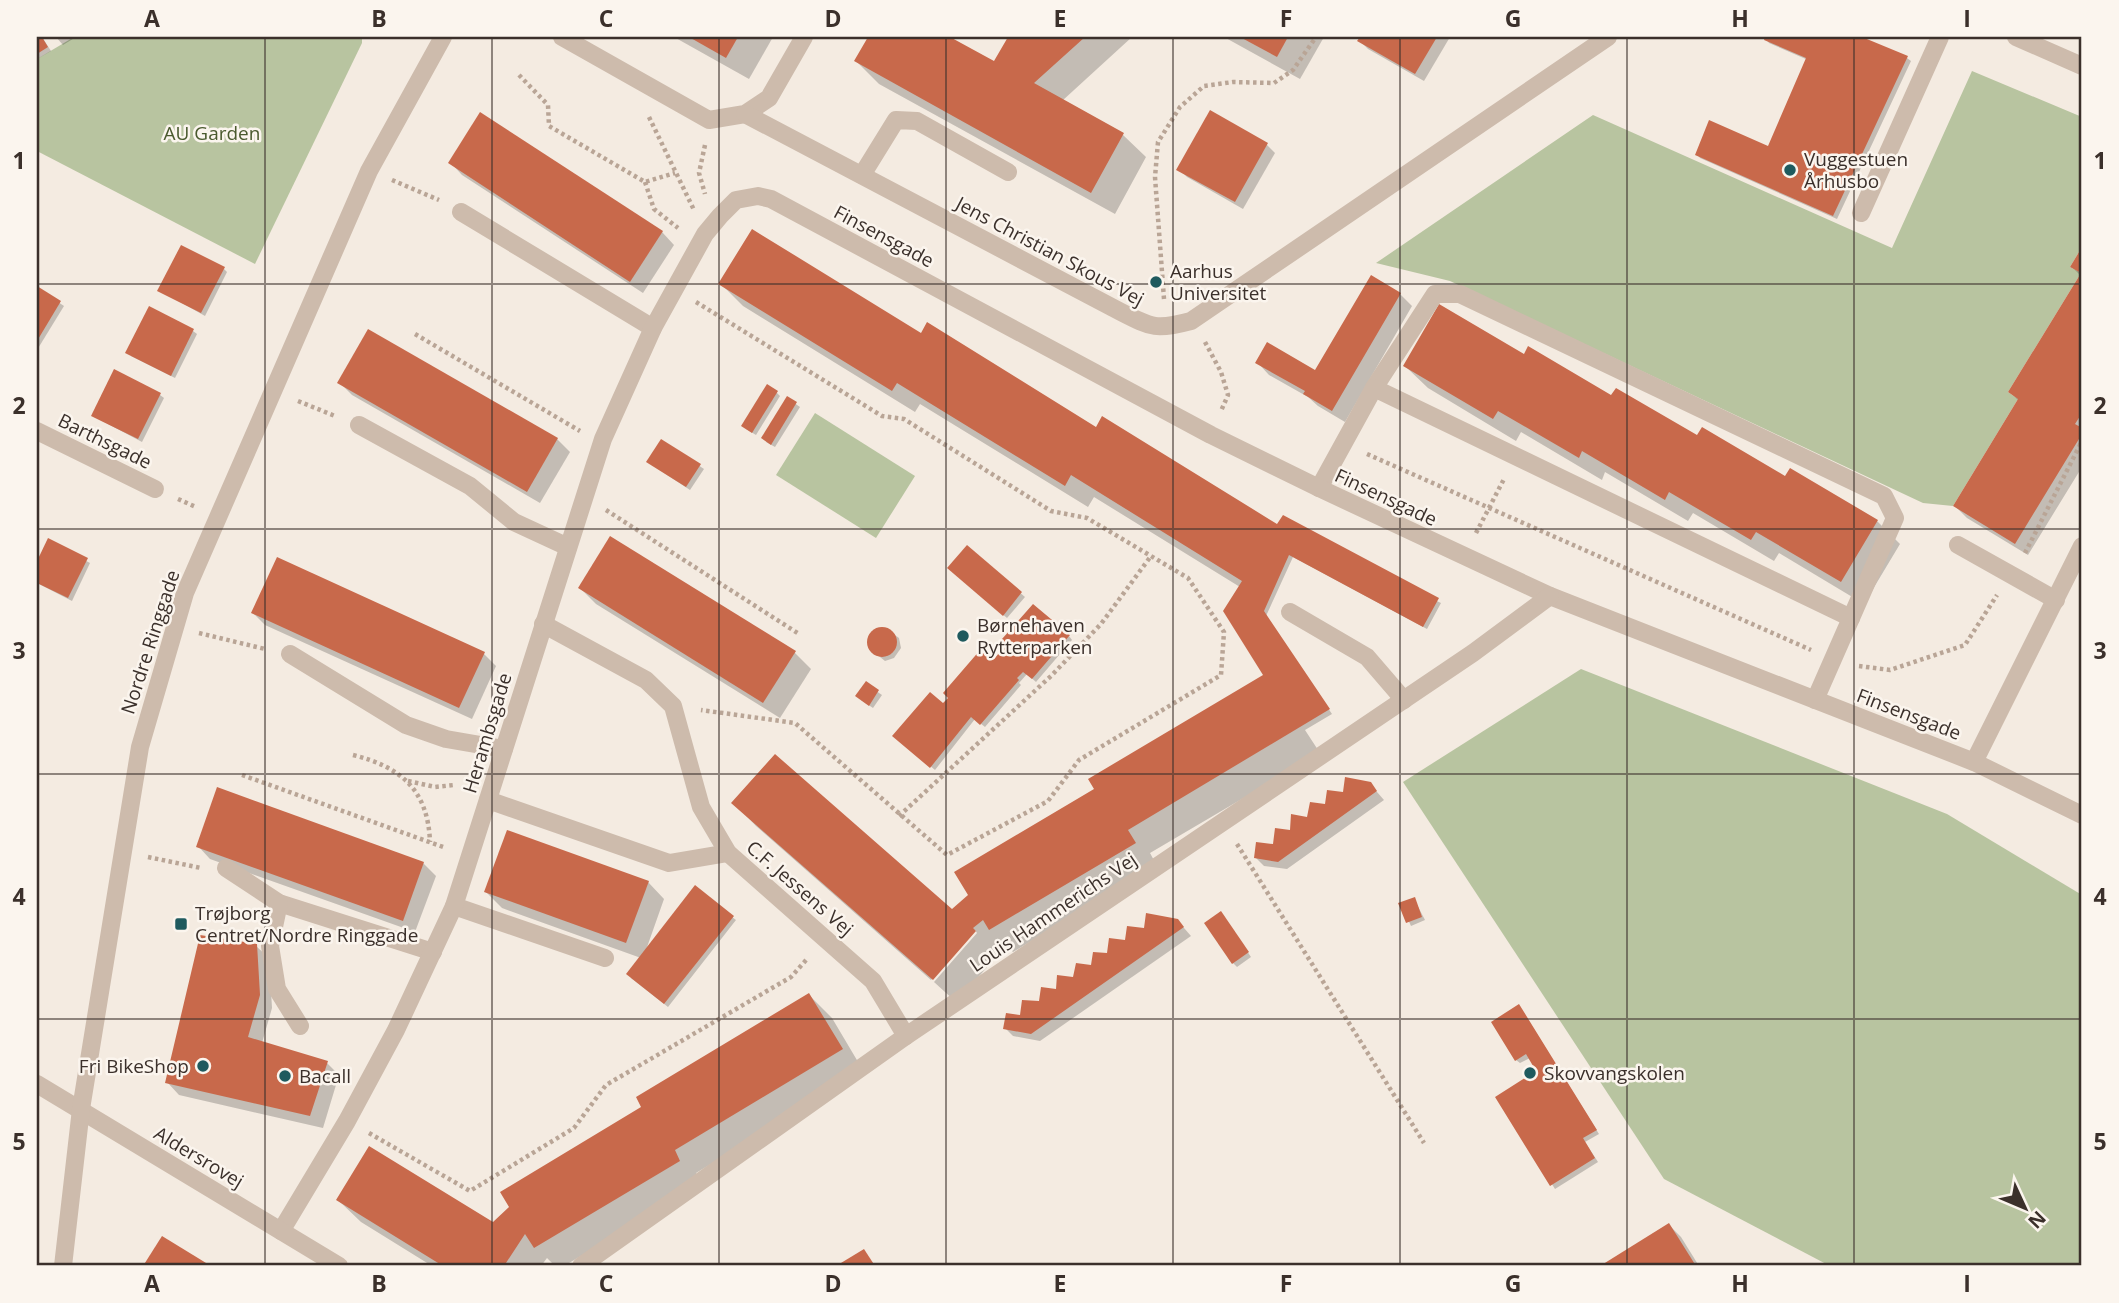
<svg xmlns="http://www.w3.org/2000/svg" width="2119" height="1303" viewBox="0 0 2119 1303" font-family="'Open Sans',sans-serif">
<rect width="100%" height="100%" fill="#f4ebe1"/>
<g fill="#b8c4a0">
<path d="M74 37H362V43L255 264 37 151V59Z"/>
<path d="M1972 71 2082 117V247L2070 267 2081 273 2008 392 2018 399 1953 506 1923 503 1450 281 1376 263 1593 115 1892 248Z"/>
<path d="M815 413 915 476 876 538 776 475Z"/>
<path d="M1581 669 1947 814 2082 895V1266H1830L1664 1179 1403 782Z"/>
</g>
<g fill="#0003">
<path d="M37 37H42L51 51 39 58 37 56Z"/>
<path d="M56 37H76L63 45Z"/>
<path d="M674 37H773L749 79Z"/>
<path d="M870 37H946L995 64 1010 37H1132L1062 101 1123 135 1146 157 1115 214 879 84 856 61Z"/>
<path d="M1224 37H1324L1300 79Z"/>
<path d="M1362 37H1450L1424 81 1368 49 1360 41Z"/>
<path d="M1767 37H1857L1907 58 1911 61 1837 219 1700 158 1697 154 1769 148 1808 60 1769 43 1766 39Z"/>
<path d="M1211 112 1267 145 1275 153 1243 209 1187 177 1179 169Z"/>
<path d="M450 162 662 232 674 245 643 293 462 175Z"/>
<path d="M2082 250V467L2028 555 1967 518 1955 506 2019 401 2010 392 2081 276 2072 267Z"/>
<path d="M224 269 227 272 205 316 159 290Z"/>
<path d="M720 283 921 335 1275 525 1441 603 1427 629 1293 557 1266 616 1332 714 1305 730 1320 753 1150 853 1157 866 1013 952 1004 944 995 952 998 955 956 1002 934 982 977 933 975 930 931 980 756 826 734 803 952 912 1097 789 1266 675 1240 587 1094 497 1088 507 920 404 915 412 743 306Z"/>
<path d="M37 288 64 306 37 350Z"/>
<path d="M1400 294 1412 306 1345 422 1318 406 1308 397 1269 375 1257 362 1316 372Z"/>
<path d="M193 331 197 334 175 378 131 356Z"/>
<path d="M1524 357 1877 521 1900 544 1864 604 1779 553 1774 561 1693 513 1688 521 1605 472 1602 480 1521 432 1516 441 1428 388 1405 366Z"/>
<path d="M340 383 557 439 570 452 540 503 352 395Z"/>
<path d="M776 392 780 396 756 435 746 429Z"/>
<path d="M160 395 164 398 142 442 93 416Z"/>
<path d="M787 398 800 407 775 447 766 442Z"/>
<path d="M662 441 704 469 690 490 652 465Z"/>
<path d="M49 541 90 563 72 601 37 583V565Z"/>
<path d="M967 547 1025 597 1007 618 953 572Z"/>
<path d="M580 588 795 653 811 669 780 718 596 604Z"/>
<path d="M253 613 484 654 496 666 472 719 265 625Z"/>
<path d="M885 628 899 638 901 648 894 658 885 661 870 649 869 639 876 629Z"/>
<path d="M1069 636 1072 640 1036 682 1027 674 1019 683 1021 685 985 727 975 719 935 770 898 739 943 706 994 662Z"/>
<path d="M866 684 882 695 873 708 861 700Z"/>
<path d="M1370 784 1384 800 1287 869 1264 866 1256 858 1275 846 1309 819 1344 794Z"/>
<path d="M198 846 423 863 436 876 415 932 210 859Z"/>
<path d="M648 882 664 899 646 950 732 917 736 920 668 1007 631 978 641 958 502 908 486 892Z"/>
<path d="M1414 899 1425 920 1411 926 1401 904Z"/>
<path d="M1224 917 1251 957 1237 967 1233 963Z"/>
<path d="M1177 920 1191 936 1040 1041 1013 1036 1005 1028 1145 930Z"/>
<path d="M256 946 269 958 272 1008 262 1043 327 1063 339 1075 323 1128 179 1095 167 1082Z"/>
<path d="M809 995 832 1018 864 1072 696 1173 702 1184 564 1266H555L547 1258 541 1266H432L361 1222 338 1200 494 1224 644 1108Z"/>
<path d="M1522 1010 1599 1134 1585 1142 1598 1162 1555 1189 1498 1098 1539 1072 1530 1058 1520 1063 1516 1060Z"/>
<path d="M1669 1225 1681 1237 1699 1266H1604Z"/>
</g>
<g fill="#c8694b">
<path d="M37 37H42L48 47 37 54Z"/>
<path d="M689 37H738L726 58Z"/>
<path d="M868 37H950L994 61 1008 37H1085L1034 83 1124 133 1091 193 854 61Z"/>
<path d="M1240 37H1288L1277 57Z"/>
<path d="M1360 37H1437L1415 74 1357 41Z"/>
<path d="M1765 37H1862L1908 56 1833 216 1695 155 1709 120 1768 146 1806 58 1764 40Z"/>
<path d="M1210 110 1268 143 1235 202 1176 170Z"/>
<path d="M480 112 663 231 630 282 448 163Z"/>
<path d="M752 229 921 333 927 322 1096 427 1102 416 1277 524 1283 515 1439 598 1423 627 1289 555 1264 611 1330 709 1128 830 1136 843 989 930 983 920 973 928 976 931 933 980 731 803 775 754 952 909 968 895 954 872 1094 789 1088 779 1263 675 1223 611 1242 581 1071 475 1065 486 897 383 892 391 718 284Z"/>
<path d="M181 245 225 267 201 313 157 291Z"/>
<path d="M2082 247V413L2075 424 2082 428V434L2015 544 1953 506 2018 399 2008 392 2081 273 2070 267Z"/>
<path d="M1371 275 1401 293 1332 411 1303 394 1305 391 1255 363 1267 342 1315 370Z"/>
<path d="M37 286 61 301 37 341Z"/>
<path d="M1439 304 1524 354 1528 346 1611 395 1616 388 1697 435 1702 427 1785 476 1790 468 1878 520 1841 582 1756 532 1751 540 1669 492 1665 500 1582 451 1579 458 1498 411 1493 419 1403 366Z"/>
<path d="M149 306 194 329 171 376 125 353Z"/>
<path d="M368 329 558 438 527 492 337 383Z"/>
<path d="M114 369 161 393 138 439 91 416Z"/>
<path d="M767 384 778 391 752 433 741 426Z"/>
<path d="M787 396 797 402 771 445 761 438Z"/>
<path d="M661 439 701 464 686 487 646 462Z"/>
<path d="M610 536 796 651 763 703 578 588Z"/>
<path d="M48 538 88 558 68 598 37 583V561Z"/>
<path d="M967 545 1022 592 1003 616 947 568Z"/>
<path d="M277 557 485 652 459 708 251 613Z"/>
<path d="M1033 604 1070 635 1032 679 1023 672 1017 678 1019 680 980 725 971 717 930 768 892 736 930 692 943 703 948 698 943 693 981 649 994 659 1000 652 994 648Z"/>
<circle cx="882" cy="642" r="15"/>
<path d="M866 681 879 690 869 706 855 696Z"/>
<path d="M1345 777 1371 782 1377 791 1278 862 1254 858 1256 842 1273 844 1275 828 1290 830 1291 814 1307 817 1310 802 1325 804 1327 790 1343 792Z"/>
<path d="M217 787 424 862 403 921 196 847Z"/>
<path d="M507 830 649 881 626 943 484 892Z"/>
<path d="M695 885 734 916 664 1004 626 974Z"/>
<path d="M1415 897 1422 917 1406 923 1398 903Z"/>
<path d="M1221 911 1249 952 1232 964 1204 923Z"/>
<path d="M1146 913 1178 919 1184 927 1031 1034 1003 1029 1006 1013 1020 1015 1022 1000 1039 1001 1041 987 1056 989 1057 975 1073 977 1076 963 1091 965 1093 952 1107 953 1109 938 1125 940 1127 926 1144 928Z"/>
<path d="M200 935 257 944 260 995 248 1037 328 1061 310 1116 165 1083Z"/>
<path d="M809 993 843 1049 675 1150 680 1161 534 1248 525 1234 504 1266H443L336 1200 369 1146 493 1222 509 1207 500 1192 641 1107 636 1097Z"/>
<path d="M1519 1004 1597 1130 1583 1138 1595 1158 1550 1186 1495 1097 1536 1071 1526 1054 1515 1061 1491 1022Z"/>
<path d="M1669 1223 1696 1266H1600Z"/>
<path d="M162 1236 211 1266H143Z"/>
<path d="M864 1249 875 1266H836Z"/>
</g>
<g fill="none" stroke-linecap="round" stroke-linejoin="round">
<g stroke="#b9a596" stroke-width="4.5" stroke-dasharray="3.5 3.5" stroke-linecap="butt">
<path d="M519 75 548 105 549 126 645 182 675 173"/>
<path d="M649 117 694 210"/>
<path d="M705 145 699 173 705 194"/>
<path d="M392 180 439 200"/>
<path d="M645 182 654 209 678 228"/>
<path d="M1164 299 1155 177 1158 142 1180 107 1204 86 1233 82 1274 83 1293 70 1316 37"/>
<path d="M696 302 882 416 904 419 1051 511 1087 518 1188 578 1224 632 1221 675 1079 760 1048 801 947 855 795 723 701 710"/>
<path d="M415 334 580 431"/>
<path d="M1205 342 1221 372 1228 395 1221 411"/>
<path d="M298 401 335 416"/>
<path d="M1367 454 1811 650"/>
<path d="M178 499 196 507"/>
<path d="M606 510 799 634"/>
<path d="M1476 533 1504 479"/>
<path d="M2025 553 2082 441"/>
<path d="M199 633 265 649"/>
<path d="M1859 666 1890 670 1965 645 1997 595"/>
<path d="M353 755C401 767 428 790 430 842"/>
<path d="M242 775 446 848"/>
<path d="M408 781 435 787 454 785"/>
<path d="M899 816 1051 676 1101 624 1151 556"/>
<path d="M1237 844 1424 1143"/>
<path d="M148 857 201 868"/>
<path d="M369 1133 470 1191 574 1128 606 1085 791 977 807 959"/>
</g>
<g stroke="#cdbbac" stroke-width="18">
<path d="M862 175 896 120 917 121 1008 172"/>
<path d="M461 212 653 328"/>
<path d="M1861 213 1940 37"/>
<path d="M1374 388 1435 294H1460L1884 496 1895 518 1815 700"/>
<path d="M359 425 470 486 514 522 568 547"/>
<path d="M1319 488 1374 388 1851 618"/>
<path d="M1958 545 2056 600"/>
<path d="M1290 612 1367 657 1404 700"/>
<path d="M290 654 406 725 446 739 504 749"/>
<path d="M488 800 669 863 728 853"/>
<path d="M226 868 279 903 433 952"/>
<path d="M279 903 270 946 277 989 300 1026"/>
<path d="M454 906 605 958"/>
</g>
<g stroke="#cdbbac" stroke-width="18">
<path d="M562 37 709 120 745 114 769 98 804 37"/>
<path d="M2016 37 2082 66"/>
<path d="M745 114 1121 312C1152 328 1157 330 1191 321L1608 37"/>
<path d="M37 431 155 489"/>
<path d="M543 624 646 680 673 706 701 807 728 853 873 981 906 1036"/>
<path d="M1974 762 2082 546"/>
<path d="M281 1231 347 1121 396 1030 454 906 603 439 653 328 705 234 720 216 736 200 758 196 771 199 1211 435 1319 488 1550 596 1974 762 2082 815"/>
<path d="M581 1266 906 1036 1473 653 1550 596"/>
</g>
<g stroke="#cdbbac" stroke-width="18">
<path d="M37 1084 339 1266"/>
<path d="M63 1266 81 1109 140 747 185 593 369 171 443 37"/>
</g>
</g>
<path fill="none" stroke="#3b302b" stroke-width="2" stroke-opacity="0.55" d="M265 37V1266M492 37V1266M719 37V1266M946 37V1266M1173 37V1266M1400 37V1266M1627 37V1266M1854 37V1266M37 284H2082M37 529H2082M37 774H2082M37 1019H2082"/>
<g fill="#1f5a5e" stroke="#fbf5ee" stroke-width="2.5">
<circle cx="1790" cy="170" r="7"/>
<circle cx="1156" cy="282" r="7"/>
<circle cx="963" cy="636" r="7"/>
<rect x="174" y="917" width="14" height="14" rx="3.5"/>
<circle cx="203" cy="1066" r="7"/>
<circle cx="1530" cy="1073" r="7"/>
<circle cx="285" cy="1076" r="7"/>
</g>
<g text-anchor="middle" stroke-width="5" stroke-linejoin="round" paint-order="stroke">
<g font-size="19" fill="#4a5a2e" stroke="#fbf5ee">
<text x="212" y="140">AU Garden</text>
</g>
<g font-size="19" fill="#3b302b" stroke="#fbf5ee" text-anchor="start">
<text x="1804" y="166">Vuggestuen<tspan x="1804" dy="22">Århusbo</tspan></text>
<text x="1170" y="278">Aarhus<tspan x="1170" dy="22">Universitet</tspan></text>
<text x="977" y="632">Børnehaven<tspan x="977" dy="22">Rytterparken</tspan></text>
<text x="195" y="920">Trøjborg<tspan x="195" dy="22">Centret/Nordre Ringgade</tspan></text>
<text x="189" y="1073" text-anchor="end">Fri BikeShop</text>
<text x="1544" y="1080">Skovvangskolen</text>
<text x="299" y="1083">Bacall</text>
</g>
<g font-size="19" fill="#3b302b" stroke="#fbf5ee">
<text transform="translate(884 236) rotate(28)" y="7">Finsensgade</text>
<text transform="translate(1050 251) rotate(28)" y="7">Jens Christian Skous Vej</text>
<text transform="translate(105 441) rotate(26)" y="7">Barthsgade</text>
<text transform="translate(1386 497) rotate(25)" y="7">Finsensgade</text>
<text transform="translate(150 642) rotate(-72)" y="7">Nordre Ringgade</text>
<text transform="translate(1909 714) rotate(21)" y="7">Finsensgade</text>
<text transform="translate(487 733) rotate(-73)" y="7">Herambsgade</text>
<text transform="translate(800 888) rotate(41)" y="7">C.F. Jessens Vej</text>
<text transform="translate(1053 912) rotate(-34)" y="7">Louis Hammerichs Vej</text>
<text transform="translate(199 1157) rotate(31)" y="7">Aldersrovej</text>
</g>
</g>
<rect width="2119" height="1303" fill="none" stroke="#fbf5ee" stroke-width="77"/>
<g transform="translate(2025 1208) rotate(134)" stroke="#fbf5ee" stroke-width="5" paint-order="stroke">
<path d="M0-5L12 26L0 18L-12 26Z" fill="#3b302b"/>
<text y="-10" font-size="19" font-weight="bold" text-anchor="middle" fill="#3b302b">N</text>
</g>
<rect x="38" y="38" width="2042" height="1226" fill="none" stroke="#3b302b" stroke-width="2.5"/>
<g font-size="23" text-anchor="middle" font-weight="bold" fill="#3b302b">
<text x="152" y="27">A</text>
<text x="379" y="27">B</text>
<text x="606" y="27">C</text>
<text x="833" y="27">D</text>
<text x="1060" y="27">E</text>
<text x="1286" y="27">F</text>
<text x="1513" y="27">G</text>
<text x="1740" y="27">H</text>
<text x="1967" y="27">I</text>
<text x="19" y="169">1</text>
<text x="2100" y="169">1</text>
<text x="19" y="414">2</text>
<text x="2100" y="414">2</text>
<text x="19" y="659">3</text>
<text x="2100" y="659">3</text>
<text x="19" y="905">4</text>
<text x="2100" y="905">4</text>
<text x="19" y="1150">5</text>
<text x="2100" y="1150">5</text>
<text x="152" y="1292">A</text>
<text x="379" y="1292">B</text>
<text x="606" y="1292">C</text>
<text x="833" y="1292">D</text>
<text x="1060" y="1292">E</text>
<text x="1286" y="1292">F</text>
<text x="1513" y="1292">G</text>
<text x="1740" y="1292">H</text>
<text x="1967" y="1292">I</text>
</g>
</svg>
